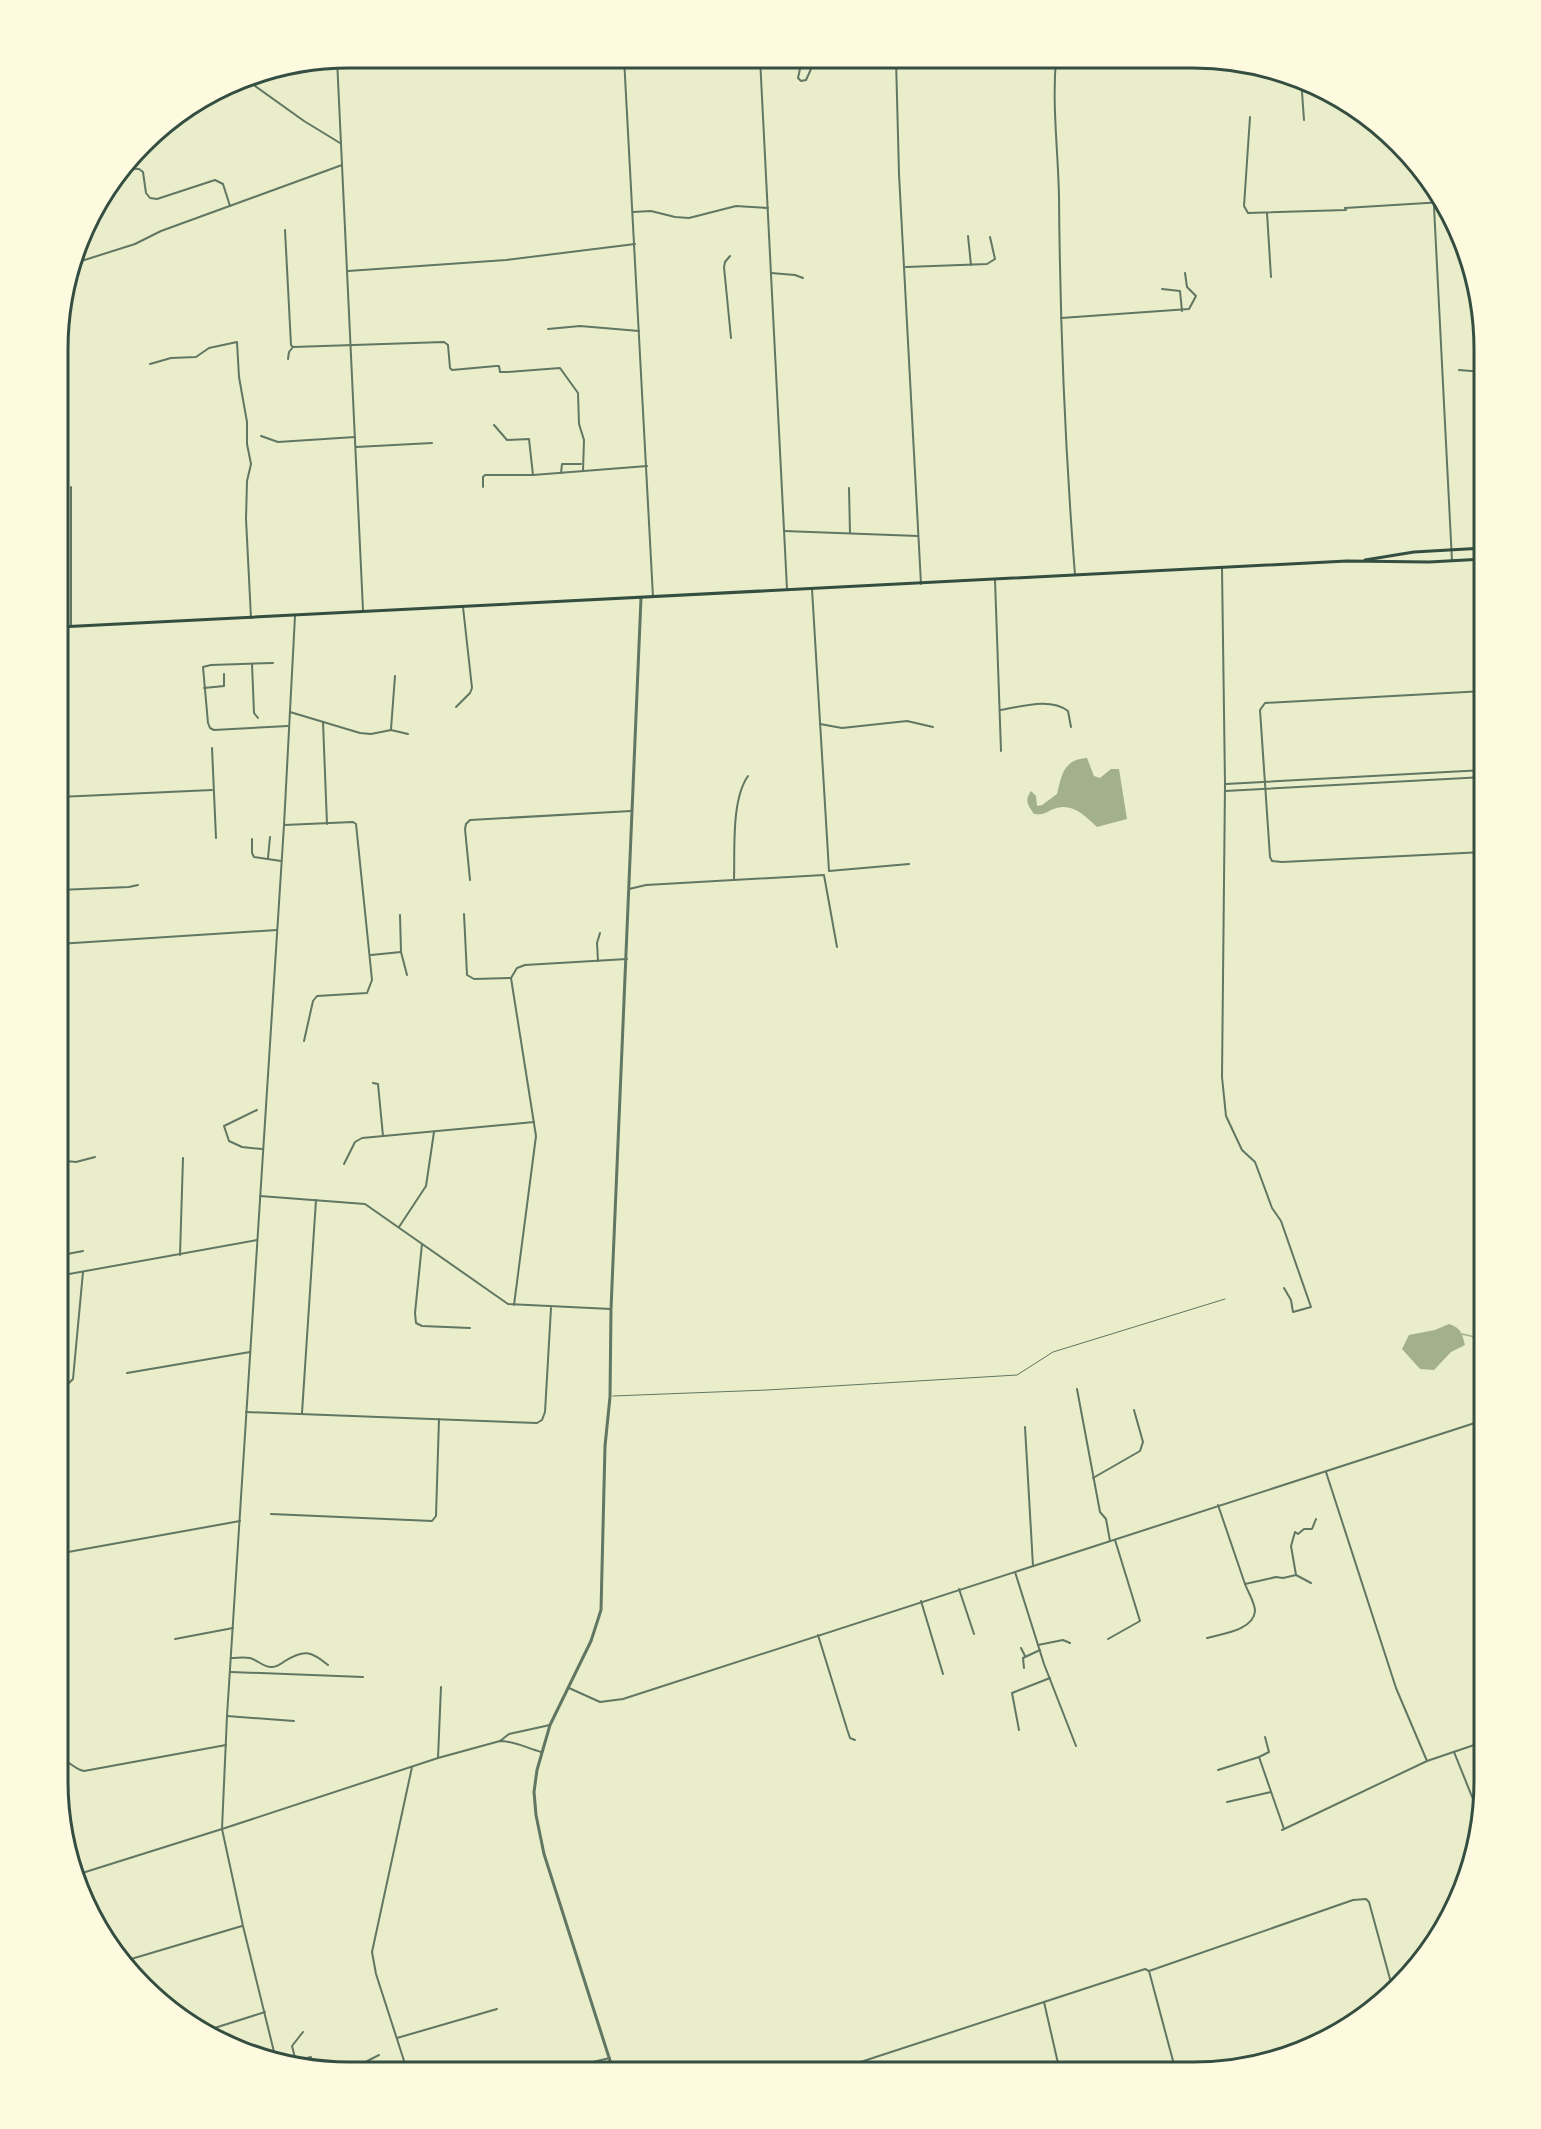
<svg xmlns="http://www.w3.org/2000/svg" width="1541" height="2129" viewBox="0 0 1541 2129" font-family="Mulish,sans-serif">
<rect width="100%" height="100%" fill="#e9edc9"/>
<g fill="#a3b18a">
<path d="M1087 758 1094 776 1100 778 1111 769H1119L1127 819 1097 827C1083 814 1071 801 1051 810 1044 814 1042 815 1034 814 1028 805 1024 801 1031 791L1036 796 1037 806 1042 805 1057 794C1062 774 1063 760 1087 758Z"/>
<path d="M1449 1324C1461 1328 1462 1333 1465 1345L1451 1352 1434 1370 1420 1369 1402 1349 1409 1335 1435 1330Z"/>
</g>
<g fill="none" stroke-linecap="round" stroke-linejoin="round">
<path stroke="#a3b18a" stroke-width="1.5" d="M1462 1334 1475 1337H1484"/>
<path stroke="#617663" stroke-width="1" d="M613 1396 767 1390 1017 1375 1053 1352 1225 1299"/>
<g stroke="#617663" stroke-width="2">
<path d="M624 58 653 597"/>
<path d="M760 58 787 589"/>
<path d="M760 58 801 64H806L811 69 806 80 801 81 798 78 801 64"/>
<path d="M337 59 363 610"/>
<path d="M896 59 899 174 921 584"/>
<path d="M1056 59C1052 105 1058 150 1059 196 1060 323 1065 449 1075 575"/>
<path d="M244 78 304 121 340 143"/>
<path d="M1301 78 1304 120"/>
<path d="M253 85V73"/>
<path d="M1344 102V108"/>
<path d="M1250 117 1244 206 1248 213 1346 210 1345 208 1443 202"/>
<path d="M125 168 139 169 143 172 146 193 150 198 157 199 215 180 223 184 230 206"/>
<path d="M1433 187 1452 561"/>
<path d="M633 212 651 211 675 217 689 218 736 206 768 208"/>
<path d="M1267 213 1271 277"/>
<path d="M285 230 291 345 293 347 444 342 448 345 450 368 452 370 496 366H499L500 372H508L560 368 578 393 579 424 584 440 583 471"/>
<path d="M968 236 971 265"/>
<path d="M730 256 725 262 724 267 731 338"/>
<path d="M75 263 135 244 161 231 342 165"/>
<path d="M906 267 987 264 995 259 990 237"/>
<path d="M348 271 506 260 635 244"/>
<path d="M771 273 795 275 803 278"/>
<path d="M1162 289 1180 291 1182 311"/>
<path d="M1061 318 1189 309 1196 296 1187 287 1185 273"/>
<path d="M548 329 580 326 639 331"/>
<path d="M288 359 289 352 293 347"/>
<path d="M150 364 171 358 196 357 209 348 237 342 239 377 247 422V444L251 464 247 481 246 519 251 618"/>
<path d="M1459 370 1484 372"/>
<path d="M494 425 507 440 529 439 533 475 647 466"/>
<path d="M261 436 278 442 355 437"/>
<path d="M356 447 432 443"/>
<path d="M561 473 562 464H581"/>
<path d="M71 487V626"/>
<path d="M483 487V477L485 475H533"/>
<path d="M849 488 850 533"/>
<path d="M784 531 918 536"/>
<path d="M1222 568 1225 784 1222 1077 1226 1116 1242 1150 1255 1162 1272 1208 1281 1221 1311 1307 1293 1312 1291 1300 1284 1288"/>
<path d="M995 580 1001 751"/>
<path d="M812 589 829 871 909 864"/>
<path d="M273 663 211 665 203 667 208 723 210 728 214 730 288 726"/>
<path d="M252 664 254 713 258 718"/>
<path d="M204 688 224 686V674"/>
<path d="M456 707 470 693 472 688 463 607"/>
<path d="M1000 710C1020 707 1050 697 1068 711L1071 727"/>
<path d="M290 712 360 733 371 734 391 730 408 734"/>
<path d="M323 722 327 824"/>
<path d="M820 724 842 728 907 721 933 727"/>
<path d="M391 729 395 676"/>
<path d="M212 748 216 838"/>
<path d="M1226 784 1484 770"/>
<path d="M1225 791 1484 777"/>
<path d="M59 797 212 790"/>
<path d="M284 825 353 822 356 824 372 980 367 993 317 996 313 1001 304 1041"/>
<path d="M252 839V853L254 857 281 861"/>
<path d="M1484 852 1282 862 1272 861 1270 857 1260 710 1265 703 1484 691"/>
<path d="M268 858 270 837"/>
<path d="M470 880 465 829 466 824 470 820 631 811"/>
<path d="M734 880C735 851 731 800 748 776"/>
<path d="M59 887 60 944"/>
<path d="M629 889 646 885 824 875 837 947"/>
<path d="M59 890 129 887 138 885"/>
<path d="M464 914 467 975 474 979 511 978"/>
<path d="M400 915 401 952 407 975"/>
<path d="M58 944 277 930"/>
<path d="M371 955 401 952"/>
<path d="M598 961 597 943 600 933"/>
<path d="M373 1083 378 1084 383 1136"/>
<path d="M257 1110 224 1126 229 1141 242 1147 262 1149"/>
<path d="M344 1164 355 1142 362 1138 534 1122"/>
<path d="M58 1165 66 1161 76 1162 95 1157"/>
<path d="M260 1196 365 1204 508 1304 611 1309"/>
<path d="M399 1227 426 1186 434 1132"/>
<path d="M422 1244 415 1313 416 1323 422 1326 470 1328"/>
<path d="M62 1255 83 1251"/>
<path d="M180 1255 183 1158"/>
<path d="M58 1256 64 1253 66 1229"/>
<path d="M58 1276 257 1240"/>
<path d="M514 1305 536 1136 511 978 517 968 525 965 627 959"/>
<path d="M127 1373 250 1352"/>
<path d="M58 1388 67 1385 73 1379 83 1272"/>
<path d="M1077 1389 1100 1512 1106 1519 1110 1541"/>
<path d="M246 1412 537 1423 542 1420 545 1412 551 1308"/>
<path d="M302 1413 316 1200"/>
<path d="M1025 1427 1033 1566"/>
<path d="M1326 1472 1396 1688 1427 1761"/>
<path d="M1093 1478 1140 1451 1143 1442 1134 1410"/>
<path d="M1218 1505 1245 1584 1276 1577 1283 1578 1296 1575 1291 1546 1295 1532 1298 1534 1304 1529H1312L1316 1519"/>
<path d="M271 1514 432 1521 436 1516 439 1419"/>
<path d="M57 1554 240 1521"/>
<path d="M1015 1572 1044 1664 1076 1746"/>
<path d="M1296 1575 1311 1583"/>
<path d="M959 1589 974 1634"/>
<path d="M921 1601 943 1674"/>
<path d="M818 1635 847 1729 850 1738 855 1740"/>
<path d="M1207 1638C1221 1634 1254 1630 1255 1611 1255 1603 1248 1592 1245 1584"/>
<path d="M175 1639 233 1628"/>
<path d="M1108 1639 1140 1621 1115 1540"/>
<path d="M1038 1645 1063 1640 1070 1643"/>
<path d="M1021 1648 1025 1656"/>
<path d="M231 1658C237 1658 244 1657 250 1658 258 1660 264 1668 272 1667 277 1667 281 1664 285 1661 304 1649 311 1651 328 1665"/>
<path d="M1024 1668 1023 1658 1040 1650"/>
<path d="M231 1672 363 1677"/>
<path d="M569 1688 600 1702 623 1699 1484 1420"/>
<path d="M227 1716 294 1721"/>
<path d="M1019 1730 1012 1693 1050 1678"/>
<path d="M500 1741 509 1734 550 1725"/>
<path d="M1454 1752 1477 1809"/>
<path d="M1259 1757 1269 1752 1265 1737"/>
<path d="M438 1758 441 1687"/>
<path d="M57 1759C69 1759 73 1769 84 1771L226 1745"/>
<path d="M1218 1770 1259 1757 1284 1829"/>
<path d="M1227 1802 1271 1792"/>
<path d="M1282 1830 1427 1761 1483 1742"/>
<path d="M79 1874 222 1829 438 1758 500 1741C514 1741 527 1748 541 1752"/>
<path d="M121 1962 242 1926"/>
<path d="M1149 1971 1353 1900 1366 1899 1369 1902 1393 1990"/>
<path d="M1044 2002 1060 2072"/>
<path d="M205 2031 265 2012"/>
<path d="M397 2038 497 2009"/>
<path d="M276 2060 243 1926 222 1829 227 1716 284 825 295 616"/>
<path d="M287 2063 311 2057"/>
<path d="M297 2066 292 2046 303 2032"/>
<path d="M350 2070 379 2055"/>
<path d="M407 2070 376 1974 372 1952 412 1767"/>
<path d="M558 2070 610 2058"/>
<path d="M833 2071 1145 1969 1149 1971 1176 2072"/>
</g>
<path stroke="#617663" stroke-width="3" d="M613 2070 544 1854 536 1815 534 1792 537 1770 550 1725 591 1641 601 1610 605 1446 610 1397 611 1309 641 598"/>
<g stroke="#344e41" stroke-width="3">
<path d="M1365 560 1414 552 1484 548"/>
<path d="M59 627 1347 561 1429 562 1484 559"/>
</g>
</g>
<path d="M0 0H1541V2129H0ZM349 68H1193A281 281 0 0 1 1474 349V1781A281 281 0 0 1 1193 2062H349A281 281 0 0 1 68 1781V349A281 281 0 0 1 349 68Z" fill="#fefae0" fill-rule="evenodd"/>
<path fill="none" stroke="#344e41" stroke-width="3" d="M349 68H1193A281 281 0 0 1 1474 349V1781A281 281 0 0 1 1193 2062H349A281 281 0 0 1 68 1781V349A281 281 0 0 1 349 68Z"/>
</svg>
